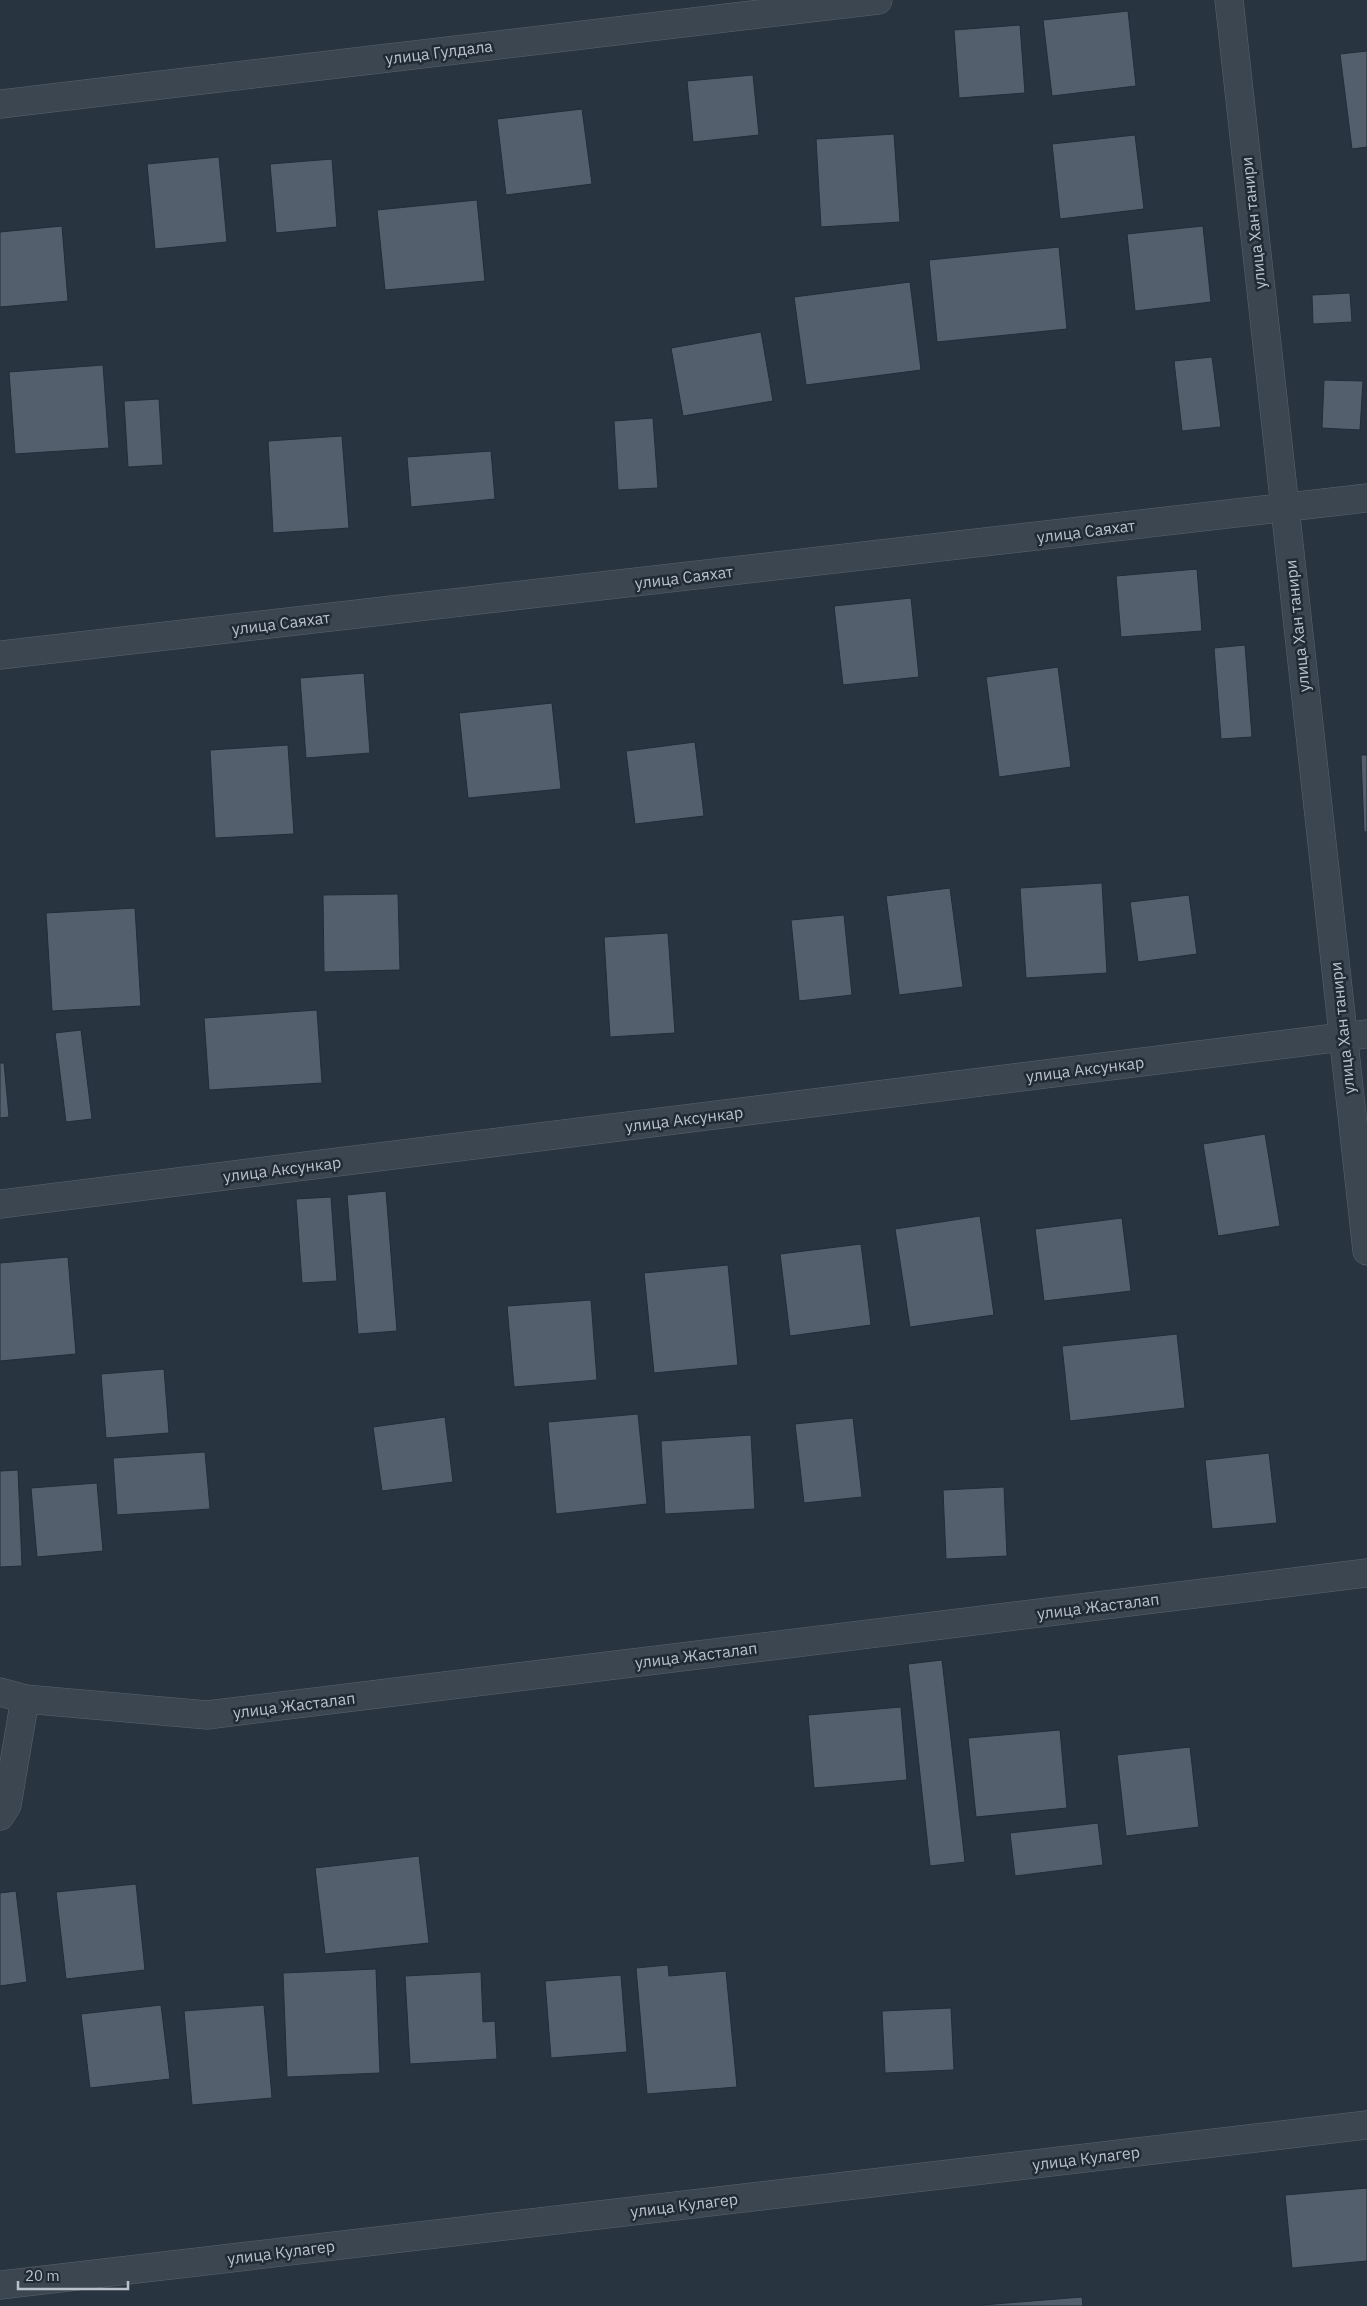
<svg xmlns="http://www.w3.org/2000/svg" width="1367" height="2306" viewBox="0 0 1367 2306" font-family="'IBM Plex Sans',sans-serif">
<rect width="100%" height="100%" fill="#283440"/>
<g fill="#535f6d" stroke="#222d38">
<path d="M1128 11 1136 86 1052 96 1043 20Z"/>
<path d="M1020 25 1025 93 959 98 954 30Z"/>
<path d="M1367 51V147L1352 149 1340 54Z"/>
<path d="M753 75 759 135 693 142 687 81Z"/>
<path d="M582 109 592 184 506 195 497 119Z"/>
<path d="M894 134 900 222 821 227 816 139Z"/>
<path d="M1135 135 1144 209 1060 219 1052 144Z"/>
<path d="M219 157 227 242 155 249 147 164Z"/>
<path d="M332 159 337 227 276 233 270 164Z"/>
<path d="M477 200 485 281 385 290 377 210Z"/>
<path d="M62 226 68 301 0 307V232Z"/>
<path d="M1203 226 1211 302 1135 311 1127 234Z"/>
<path d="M1059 247 1067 329 937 342 929 260Z"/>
<path d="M910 282 921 370 806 385 794 297Z"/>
<path d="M1350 293 1352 322 1313 324 1312 295Z"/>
<path d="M761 332 773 401 683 416 671 348Z"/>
<path d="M1212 357 1221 427 1182 431 1174 361Z"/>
<path d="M103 365 109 448 15 454 9 372Z"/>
<path d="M1324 380 1363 381 1360 430 1322 428Z"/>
<path d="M159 399 163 465 128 467 124 401Z"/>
<path d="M653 418 658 488 618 490 614 421Z"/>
<path d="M342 436 349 528 273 533 268 441Z"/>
<path d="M491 451 495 499 411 507 407 457Z"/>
<path d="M1197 569 1202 631 1121 637 1116 576Z"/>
<path d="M911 598 919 677 843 685 834 606Z"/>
<path d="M1245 645 1252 737 1221 739 1214 648Z"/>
<path d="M1058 667 1071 767 999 777 986 677Z"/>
<path d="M364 673 370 753 306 758 300 678Z"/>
<path d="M552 703 561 789 468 798 459 713Z"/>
<path d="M695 742 704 816 635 824 626 751Z"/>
<path d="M288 745 294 834 215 838 210 750Z"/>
<path d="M1361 755H1367V832H1364Z"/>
<path d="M1102 883 1107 973 1026 978 1020 888Z"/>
<path d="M950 888 963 987 899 995 886 896Z"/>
<path d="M398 894 400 970 324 972 323 895Z"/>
<path d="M1189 895 1197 954 1138 962 1130 902Z"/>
<path d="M135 908 141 1006 52 1011 46 913Z"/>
<path d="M844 915 852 995 799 1001 791 920Z"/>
<path d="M668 933 675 1033 610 1037 604 937Z"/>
<path d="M317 1010 322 1083 209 1090 204 1018Z"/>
<path d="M81 1030 92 1119 66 1122 55 1033Z"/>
<path d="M0 1063H4L9 1117 0 1118Z"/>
<path d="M1265 1134 1280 1226 1218 1236 1203 1144Z"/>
<path d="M386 1191 397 1331 358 1334 347 1195Z"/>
<path d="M331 1197 337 1281 302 1283 296 1199Z"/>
<path d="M980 1216 994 1315 910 1327 895 1229Z"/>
<path d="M1122 1218 1131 1291 1044 1301 1035 1229Z"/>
<path d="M861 1244 871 1325 790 1336 780 1254Z"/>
<path d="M68 1257 76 1354 0 1361V1263Z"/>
<path d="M728 1265 738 1365 654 1373 644 1273Z"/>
<path d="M591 1300 597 1380 514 1387 507 1306Z"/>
<path d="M1177 1334 1185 1408 1070 1421 1062 1346Z"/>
<path d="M164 1369 169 1433 106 1438 101 1374Z"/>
<path d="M638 1414 647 1504 556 1514 548 1422Z"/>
<path d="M445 1417 453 1482 382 1491 373 1427Z"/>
<path d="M853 1418 862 1497 804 1503 795 1424Z"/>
<path d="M751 1435 755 1509 665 1514 661 1441Z"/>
<path d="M205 1452 210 1509 117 1515 113 1458Z"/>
<path d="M1269 1453 1277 1523 1212 1529 1205 1460Z"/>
<path d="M18 1470 22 1566 0 1567V1471Z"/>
<path d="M97 1483 103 1551 37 1557 31 1488Z"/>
<path d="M1004 1487 1007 1556 946 1559 943 1490Z"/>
<path d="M942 1660 965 1862 930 1866 908 1664Z"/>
<path d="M901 1707 907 1780 814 1788 808 1715Z"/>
<path d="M1060 1730 1067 1808 976 1817 968 1738Z"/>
<path d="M1190 1747 1199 1827 1126 1836 1117 1755Z"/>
<path d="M1098 1823 1103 1865 1015 1876 1010 1833Z"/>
<path d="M419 1856 429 1943 325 1954 315 1868Z"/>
<path d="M136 1884 145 1970 66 1979 56 1892Z"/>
<path d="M16 1891 27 1982 0 1986V1893Z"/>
<path d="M668 1965 669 1976 726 1971 737 2087 647 2094 636 1968Z"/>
<path d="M376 1969 380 2073 287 2077 283 1973Z"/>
<path d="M481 1972 483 2022 495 2021 497 2059 410 2064 405 1976Z"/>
<path d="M621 1975 627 2052 551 2058 545 1981Z"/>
<path d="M161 2005 170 2079 90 2088 81 2014Z"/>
<path d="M264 2005 272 2098 192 2105 184 2011Z"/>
<path d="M951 2008 954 2070 885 2073 882 2011Z"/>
<path d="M1367 2188V2261L1292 2268 1285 2195Z"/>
<path d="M1082 2297 1083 2306H982V2305Z"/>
</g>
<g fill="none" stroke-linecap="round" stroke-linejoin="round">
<g stroke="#5a646e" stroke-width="29">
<g id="minor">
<path d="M1229 0 1367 1251"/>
<path d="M0 104 878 0"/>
<path d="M0 655 1367 498"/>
<path d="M0 1204 1367 1034"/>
<path d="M0 1692 25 1699 207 1715 1367 1573"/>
<path d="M0 1816 7 1805 25 1699"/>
<path d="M0 2285 1367 2125"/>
</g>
</g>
<use href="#minor" stroke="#3c4650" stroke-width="28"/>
</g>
<g text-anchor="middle" stroke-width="5" stroke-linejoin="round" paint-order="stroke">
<g font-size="16" fill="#b9c1ca" stroke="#202b36">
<text transform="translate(439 52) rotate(-7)" y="6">улица Гулдала</text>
<text transform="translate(1253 223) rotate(-96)" y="6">улица Хан танири</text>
<text transform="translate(1086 531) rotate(-7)" y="6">улица Саяхат</text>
<text transform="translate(684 577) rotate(-7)" y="6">улица Саяхат</text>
<text transform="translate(281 623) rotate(-7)" y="6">улица Саяхат</text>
<text transform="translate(1297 626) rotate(-96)" y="6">улица Хан танири</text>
<text transform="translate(1342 1028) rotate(-96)" y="6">улица Хан танири</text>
<text transform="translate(1085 1069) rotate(-7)" y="6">улица Аксункар</text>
<text transform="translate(684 1119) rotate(-7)" y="6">улица Аксункар</text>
<text transform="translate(282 1169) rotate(-7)" y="6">улица Аксункар</text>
<text transform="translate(1098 1606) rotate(-7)" y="6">улица Жасталап</text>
<text transform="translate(696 1655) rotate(-7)" y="6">улица Жасталап</text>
<text transform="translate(294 1705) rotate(-7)" y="6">улица Жасталап</text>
<text transform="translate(1086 2158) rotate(-7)" y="6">улица Кулагер</text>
<text transform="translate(684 2205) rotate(-7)" y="6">улица Кулагер</text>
<text transform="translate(281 2252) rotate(-7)" y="6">улица Кулагер</text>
</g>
</g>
<path d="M18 2281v8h110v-8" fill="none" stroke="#b9c1ca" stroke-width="2.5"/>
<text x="25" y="2281" font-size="15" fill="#b9c1ca" stroke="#202b36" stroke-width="4" paint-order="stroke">20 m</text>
</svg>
